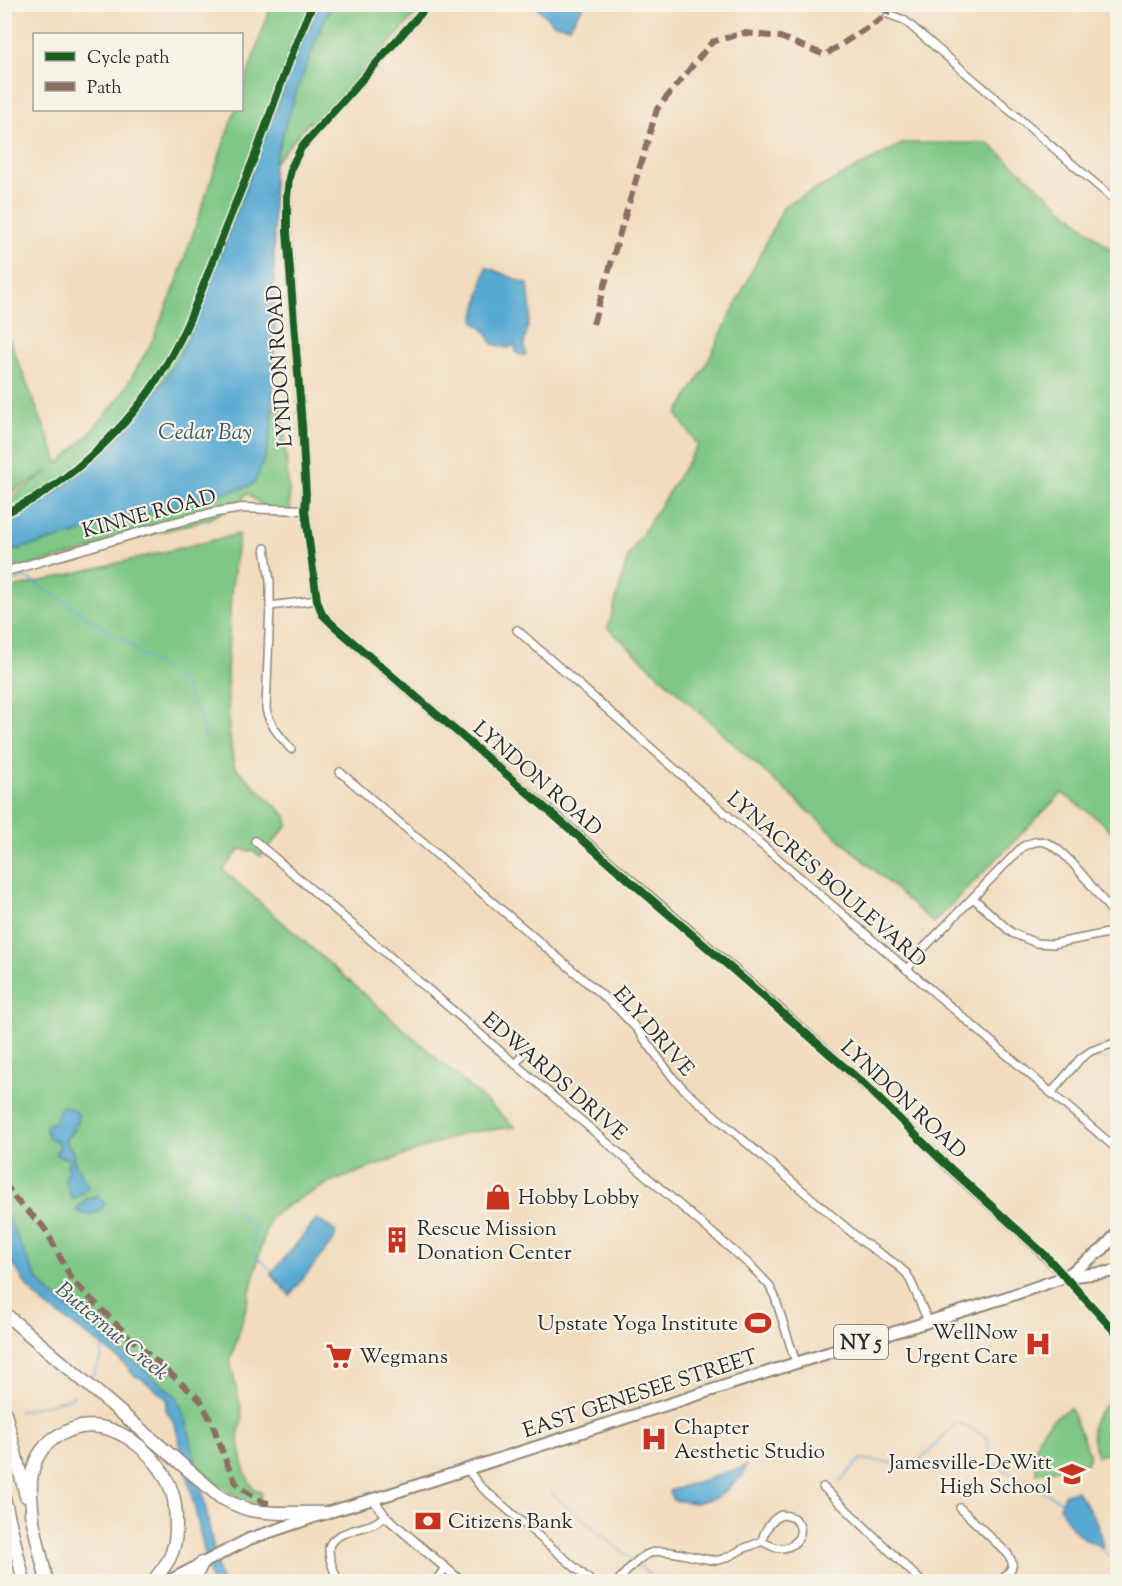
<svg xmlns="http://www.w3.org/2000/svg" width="1122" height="1586" viewBox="0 0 1122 1586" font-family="'Sorts Mill Goudy',serif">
<rect width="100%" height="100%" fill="#f7f3e8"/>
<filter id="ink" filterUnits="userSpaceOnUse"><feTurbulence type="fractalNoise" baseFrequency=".0167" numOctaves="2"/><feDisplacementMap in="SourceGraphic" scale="12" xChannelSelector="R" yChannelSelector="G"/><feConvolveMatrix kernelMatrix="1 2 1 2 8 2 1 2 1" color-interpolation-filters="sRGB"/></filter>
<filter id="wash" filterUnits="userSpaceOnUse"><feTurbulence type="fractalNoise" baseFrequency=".008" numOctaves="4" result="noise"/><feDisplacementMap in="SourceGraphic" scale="24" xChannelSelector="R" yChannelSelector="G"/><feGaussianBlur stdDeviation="1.35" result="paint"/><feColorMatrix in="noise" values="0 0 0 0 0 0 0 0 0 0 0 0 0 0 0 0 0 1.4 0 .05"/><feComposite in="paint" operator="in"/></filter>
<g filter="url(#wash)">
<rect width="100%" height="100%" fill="#f2dcbe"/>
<g fill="#7ec784" stroke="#547958" stroke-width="1.5">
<path d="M271 5H424L313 128 310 121 262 177 269 407H282L291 517 273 515 247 493 239 504 206 520 5 572V502L50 470 5 496 4 333 9 339 59 464 91 432 120 397 151 344 175 287 235 110H242V91Z"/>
<path d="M904 143H988L1118 256 1117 837 1099 820 1062 793 933 923 747 756 608 628 628 557 698 445 677 415 705 367 784 206Z"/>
<path d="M239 534 231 593 227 673 229 731 234 766 286 816 288 825 261 856 254 852 240 849 223 870 515 1127 465 1133 331 1182 293 1202 271 1216 265 1233 242 1322 230 1362 241 1408 242 1420 238 1437 245 1473 253 1488 262 1493 258 1505 245 1501 228 1491 188 1460 167 1394 37 1286 5 1227 4 590Z"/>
<path d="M1117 1396V1451L1097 1456C1091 1436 1087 1424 1103 1408 1107 1403 1111 1398 1117 1396Z"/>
<path d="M1070 1408 1090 1455 1086 1464 1037 1473C1029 1442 1043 1423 1070 1408Z"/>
</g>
<g fill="#59aad3" stroke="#426a7f" stroke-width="1.5">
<path d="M319 5H333L324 20 298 87 273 165 275 333 272 425 266 455 255 482 250 486 5 553V520C71 491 132 431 170 371 183 350 193 327 202 304L298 50Z"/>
<path d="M534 5H584L569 27 553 23Z"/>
<path d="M486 267 528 284 531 312 524 344 526 354 523 356 516 353 515 345 508 348 493 344 485 331 474 321Z"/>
<path d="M62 1106 69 1108 78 1114C79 1125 73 1131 65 1140L73 1152 74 1160 80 1173 89 1187 75 1198H72L65 1181 68 1169 67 1165 69 1162 68 1159 56 1155V1152L60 1147C58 1137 53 1142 48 1137L46 1128 48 1124 55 1122 59 1110Z"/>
<path d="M98 1195 105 1205C98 1214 86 1218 76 1210L87 1199Z"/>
<path d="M5 1212 33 1271 39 1281 54 1296 177 1397 186 1419 204 1499 219 1577 222 1581H211L183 1456 175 1424 166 1410 167 1399 141 1378 135 1376 131 1372 128 1367 105 1348 45 1305 28 1288 12 1262 5 1247Z"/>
<path d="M317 1219 335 1231V1238L290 1295 271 1274Z"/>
<path d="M746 1466 744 1474 718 1497 695 1503 673 1500 669 1491Z"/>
<path d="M1077 1491 1098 1524 1103 1547C1079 1539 1072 1530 1060 1508L1064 1494Z"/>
</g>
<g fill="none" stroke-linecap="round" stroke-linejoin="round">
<g stroke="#59aad3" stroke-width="1.5">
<path d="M4 586 26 577 134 647 138 654 147 658 183 684 197 710 206 739"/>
<path d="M227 1201 255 1229 253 1253 273 1272"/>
<path d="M93 1375 102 1356V1345"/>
<path d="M18 1412 71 1398 74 1395"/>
<path d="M839 1482 861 1459 915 1466 957 1422 988 1438 990 1462 1062 1502"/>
<path d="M551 1493 632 1560"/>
<path d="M1098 1545 1102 1550 1118 1562"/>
<path d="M639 1565 657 1582"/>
</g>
</g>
</g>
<g filter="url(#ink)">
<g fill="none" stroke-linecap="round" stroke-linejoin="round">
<g stroke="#8e8474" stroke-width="10">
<g id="minor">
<path d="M888 14 904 20 1118 203"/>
<path d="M265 548 270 581V606L266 709C270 726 280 736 291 749"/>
<path d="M270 606 317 600"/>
<path d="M517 630 749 834 1118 1150"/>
<path d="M340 772 617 1008 636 1028 674 1079 688 1093 863 1242 897 1265 907 1274 912 1284 928 1321"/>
<path d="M255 841 751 1266 769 1285 775 1297 796 1363"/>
<path d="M973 898 1012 933 1036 943 1053 944 1108 933 1118 930"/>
<path d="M907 970 918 954 1022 847C1030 843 1037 840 1045 842 1069 850 1099 899 1118 918"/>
<path d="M515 1064 526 1051"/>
<path d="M1051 1093 1080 1059 1091 1051 1118 1042"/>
<path d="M1065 1277 1118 1335"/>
<path d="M468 1470 480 1486 592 1582"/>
<path d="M823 1487 922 1582"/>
<path d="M960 1508 1007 1553C1018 1568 1010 1569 1000 1582"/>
<path d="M781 1515C817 1516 798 1566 762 1541 764 1531 771 1520 781 1515Z"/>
<path d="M338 1582C335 1572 328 1559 329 1549 329 1533 361 1529 373 1524 377 1522 381 1519 385 1516"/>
<path d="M435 1582 445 1568"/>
<path d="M617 1582C645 1551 649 1546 691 1556 700 1558 709 1561 719 1560 728 1558 736 1552 745 1548 750 1546 756 1544 762 1541"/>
</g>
</g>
<g stroke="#8e8474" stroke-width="11">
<g id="tertiary">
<path d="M429 4 301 148 292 166 289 178 287 197V232L302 425 306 494 305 510 317 600 322 614 333 625C508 778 690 926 862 1083 888 1106 911 1131 936 1155 978 1197 1025 1233 1065 1277"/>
<path d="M4 572 161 526 217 512 243 508 305 510"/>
<path d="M374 1500 385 1516 462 1582"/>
</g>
</g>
<g stroke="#8e8474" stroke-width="14">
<path id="primary" d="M1065 1277 1103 1249 1118 1232"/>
</g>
<g stroke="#8e8474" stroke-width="14">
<path id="trunk" d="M167 1582 249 1539 326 1513 390 1494 796 1363 1004 1298 1065 1277 1118 1271"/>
</g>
<g stroke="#8e8474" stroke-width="15">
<g id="motorway">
<path d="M4 1313 220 1497C229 1502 239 1507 250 1510 273 1515 301 1512 326 1513"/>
<path d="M4 1409 26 1496"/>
<path d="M4 1498 24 1582"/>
<path d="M31 1513 47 1582"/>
<path d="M33 1520C32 1503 28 1483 34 1466 38 1452 50 1438 64 1433 69 1430 75 1428 81 1427 120 1421 160 1457 172 1492 176 1504 176 1516 176 1528 176 1538 174 1550 169 1559 165 1567 158 1574 153 1582"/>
<path d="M193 1582 202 1563"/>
</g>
</g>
<use href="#minor" stroke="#fff" stroke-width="7"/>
<use href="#tertiary" stroke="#fff" stroke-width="8"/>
<use href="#primary" stroke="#fff" stroke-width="10"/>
<use href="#trunk" stroke="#fff" stroke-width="10"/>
<use href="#motorway" stroke="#fff" stroke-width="12"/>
<g stroke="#8d6e63" stroke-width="6" stroke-dasharray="12 6" stroke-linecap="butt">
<path d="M593 324 657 109 712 42 744 33 780 37 825 55 888 14V4"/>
<path d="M4 1182 17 1201 41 1224 47 1232 72 1280 129 1337 201 1401 212 1423 227 1464 236 1483 240 1488 263 1502 270 1503"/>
</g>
<g stroke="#f7f3e8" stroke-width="11">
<g id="cycleway">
<path d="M429 4 301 148 292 166 289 178 287 197V232L302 425 306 494 305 510 317 600 322 614 333 625 724 962 864 1084 938 1157 1045 1255 1118 1335"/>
<path d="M4 514C15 508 26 503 37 497 71 476 109 442 135 410 177 360 199 298 222 237 233 209 245 181 256 153 275 103 290 52 313 4"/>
</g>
</g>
<use href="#cycleway" stroke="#1b5e20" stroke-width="8"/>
</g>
</g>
<defs>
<g id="shop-bare" transform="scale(2.07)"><path d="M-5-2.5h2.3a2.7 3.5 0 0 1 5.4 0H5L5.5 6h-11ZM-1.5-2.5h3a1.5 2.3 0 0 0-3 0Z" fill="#c8321e" stroke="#f7f3e8" stroke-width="2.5" paint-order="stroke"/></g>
<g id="building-bare" transform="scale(2.07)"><path d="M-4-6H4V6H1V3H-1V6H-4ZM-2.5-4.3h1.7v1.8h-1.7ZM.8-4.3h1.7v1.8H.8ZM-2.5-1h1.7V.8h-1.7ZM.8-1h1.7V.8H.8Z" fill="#c8321e" stroke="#f7f3e8" stroke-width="2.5" paint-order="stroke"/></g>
<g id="stadium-bare" transform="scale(2.07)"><path d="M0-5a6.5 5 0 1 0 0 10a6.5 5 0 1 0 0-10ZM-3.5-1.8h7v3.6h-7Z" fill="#c8321e" stroke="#f7f3e8" stroke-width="2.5" paint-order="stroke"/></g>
<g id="hospital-bare" transform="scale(2.07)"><path d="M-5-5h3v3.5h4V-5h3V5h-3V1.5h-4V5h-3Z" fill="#c8321e" stroke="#f7f3e8" stroke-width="2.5" paint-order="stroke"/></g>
<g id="supermarket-bare" transform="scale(2.07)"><path d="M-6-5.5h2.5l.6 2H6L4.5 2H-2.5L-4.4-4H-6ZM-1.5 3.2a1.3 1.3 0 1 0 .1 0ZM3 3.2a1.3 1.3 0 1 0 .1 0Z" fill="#c8321e" stroke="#f7f3e8" stroke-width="2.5" paint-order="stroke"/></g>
<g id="school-bare" transform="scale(2.07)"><path d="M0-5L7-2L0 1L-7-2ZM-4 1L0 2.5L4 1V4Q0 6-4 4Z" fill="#c8321e" stroke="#f7f3e8" stroke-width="2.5" paint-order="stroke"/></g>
<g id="bank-bare" transform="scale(2.07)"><path d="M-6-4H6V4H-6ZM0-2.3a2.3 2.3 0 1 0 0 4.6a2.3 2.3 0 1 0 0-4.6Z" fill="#c8321e" stroke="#f7f3e8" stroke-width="2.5" paint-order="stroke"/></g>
</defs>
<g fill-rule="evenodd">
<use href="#shop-bare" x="498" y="1197"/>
<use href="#building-bare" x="397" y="1240"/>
<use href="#stadium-bare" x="758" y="1323"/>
<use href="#hospital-bare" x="1038" y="1344"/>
<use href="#supermarket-bare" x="339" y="1356"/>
<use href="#hospital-bare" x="654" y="1439"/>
<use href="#school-bare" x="1072" y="1474"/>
<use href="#bank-bare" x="428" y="1521"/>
</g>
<g text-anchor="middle" stroke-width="4.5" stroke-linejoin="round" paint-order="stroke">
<rect fill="#f7f3e8" stroke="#686764" stroke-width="1.5" x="834" y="1325" width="54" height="34" rx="4.5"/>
<g font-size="20" font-weight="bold" fill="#2b2b2b">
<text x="861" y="1349">NY 5</text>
</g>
<g font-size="21" fill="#2b2b2b" stroke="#f7f3e8">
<text transform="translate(279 366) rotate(-94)" y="7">LYNDON ROAD</text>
<text transform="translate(149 513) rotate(-15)" y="7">KINNE ROAD</text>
<text transform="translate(538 778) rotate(41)" y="7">LYNDON ROAD</text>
<text transform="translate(827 879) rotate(41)" y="7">LYNACRES BOULEVARD</text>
<text transform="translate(654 1031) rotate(49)" y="7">ELY DRIVE</text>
<text transform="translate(555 1076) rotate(41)" y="7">EDWARDS DRIVE</text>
<text transform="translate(904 1099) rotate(43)" y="7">LYNDON ROAD</text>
<text transform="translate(640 1393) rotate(-18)" y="7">EAST GENESEE STREET</text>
</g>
<g font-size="21" fill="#2b2b2b" stroke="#f7f3e8" text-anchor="start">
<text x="518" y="1204">Hobby Lobby</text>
<text x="417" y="1235">Rescue Mission<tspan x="417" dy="24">Donation Center</tspan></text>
<text x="738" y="1330" text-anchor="end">Upstate Yoga Institute</text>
<text x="1018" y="1339" text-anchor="end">WellNow<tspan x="1018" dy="24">Urgent Care</tspan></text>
<text x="359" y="1363">Wegmans</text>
<text x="674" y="1434">Chapter<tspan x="674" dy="24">Aesthetic Studio</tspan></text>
<text x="1052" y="1469" text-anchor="end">Jamesville-DeWitt<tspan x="1052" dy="24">High School</tspan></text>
<text x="448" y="1528">Citizens Bank</text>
</g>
<g font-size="22" font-style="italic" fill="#3b5766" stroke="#f7f3e8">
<text x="205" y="439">Cedar Bay</text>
<text transform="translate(113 1330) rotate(40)" y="8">Butternut Creek</text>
</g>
</g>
<rect width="1122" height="1586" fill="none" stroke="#f7f3e8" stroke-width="24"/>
<rect x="33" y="33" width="210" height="78" fill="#f7f3e8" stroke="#a5a39c" stroke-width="1.5"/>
<rect x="45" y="52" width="30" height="9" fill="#1b5e20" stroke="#a5a39c" stroke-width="1.5"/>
<text x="87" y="63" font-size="18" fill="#2b2b2b">Cycle path</text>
<rect x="45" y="82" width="30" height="9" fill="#8d6e63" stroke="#a5a39c" stroke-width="1.5"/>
<text x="87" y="93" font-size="18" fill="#2b2b2b">Path</text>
</svg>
